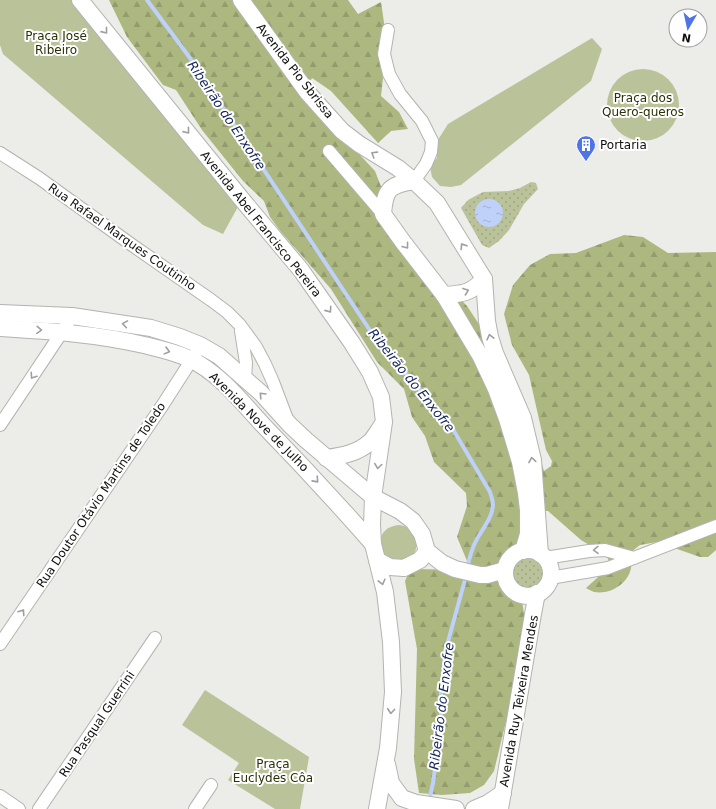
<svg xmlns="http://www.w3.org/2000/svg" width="716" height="809" viewBox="0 0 716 809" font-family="'DejaVu Sans',sans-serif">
<defs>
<pattern id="grass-dots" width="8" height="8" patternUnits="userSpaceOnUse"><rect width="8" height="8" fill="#bac29a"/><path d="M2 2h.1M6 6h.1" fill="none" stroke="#9fa684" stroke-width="1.8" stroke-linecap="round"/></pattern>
<pattern id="forest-firs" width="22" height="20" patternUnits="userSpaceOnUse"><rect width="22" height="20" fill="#adb780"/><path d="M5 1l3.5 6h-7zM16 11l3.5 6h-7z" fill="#949c6d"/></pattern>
<pattern id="water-ripples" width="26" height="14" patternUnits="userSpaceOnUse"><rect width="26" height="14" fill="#bfd0f9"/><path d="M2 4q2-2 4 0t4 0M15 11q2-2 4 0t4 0" fill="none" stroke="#a3b1d4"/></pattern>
</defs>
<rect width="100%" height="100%" fill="#ecece9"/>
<g fill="url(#grass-dots)">
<path d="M531 182 536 183 538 189 524 204 509 230 499 241 489 248 482 245 461 208 468 200 483 192 509 191 520 188Z"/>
<circle cx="527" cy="573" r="17"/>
</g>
<path fill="url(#forest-firs)" d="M109 0H348L358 14 381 2 387 43 381 96 399 112 408 129 391 131 378 143 331 91 312 78 309 84 343 137 375 171 390 210 425 263 467 306 502 359 523 399 544 471 551 466 552 461 546 450 529 375 512 345 504 314 513 285 530 265 550 254 576 253 624 235 643 237 668 253 716 252V550L708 557H700L657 542 640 545 631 552C631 557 632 563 631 568 628 584 610 595 594 592 591 591 588 589 586 588L607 569 609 561 606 555 581 540 548 511H538L499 572 515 586 521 595 530 650 527 669 508 713 494 771 484 785 470 793 442 795 419 793 414 759 417 649 405 581 409 572 416 569 462 570 470 568 457 537 467 506 466 493 434 462 425 436 412 417 404 389 377 362 331 289 281 232 270 217 264 201 243 181 202 130 176 90 163 85 127 37Z"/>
<g fill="#bac29a">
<path d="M0 0H76L239 205 223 234 203 225 3 54 0 45Z"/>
<path d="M592 38 602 49 591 81 461 185 451 187 440 186 432 177 430 167 437 158 436 143 448 124Z"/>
<circle cx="643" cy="105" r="36"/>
<path d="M400 525C404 526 408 527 411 531 418 537 419 550 411 557 408 560 403 561 399 562 395 560 389 559 385 556 381 554 381 549 380 545 380 532 387 526 400 525Z"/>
<path d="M205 690 309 757 300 809H275L228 780 239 763 182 725Z"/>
</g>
<circle fill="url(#water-ripples)" cx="489" cy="213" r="14"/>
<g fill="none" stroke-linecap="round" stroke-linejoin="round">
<g stroke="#bfd0f9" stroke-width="4">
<path d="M147 0 190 58 375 338 422 392 435 410 451 426 490 492C491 496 493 500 493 504 493 517 483 528 477 539 472 548 469 559 467 569"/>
<path d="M429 801 433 783 438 746 441 721V693L446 649 466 576"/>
</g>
<g stroke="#b3b4b0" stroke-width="14">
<g id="street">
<path d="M388 30 384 54 389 74 400 94 422 121 432 141 431 152 426 164 414 181"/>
<path d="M329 151 383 214"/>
<path d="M0 153 39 178 132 245 211 300 227 312 240 325 256 347 265 364 273 382 287 419"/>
<path d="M241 331 246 363 245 379"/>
<path d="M0 425 62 332 72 316"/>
<path d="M545 558 589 551 605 550 634 558"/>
<path d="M550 578 591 571 608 568 716 526"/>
<path d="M0 644 162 406 196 353"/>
<path d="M0 796 19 809"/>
<path d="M39 809 155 638"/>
<path d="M195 809 211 785"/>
</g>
</g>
<g stroke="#b3b4b0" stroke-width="18">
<g id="secondary">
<path d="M80 0 244 202 301 270 352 343 370 372 381 397 384 422 373 497 372 525 373 544 385 592 391 642 393 692 388 748 377 809"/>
<path d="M241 0 308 93 342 131 359 144 398 168 414 181 437 203 484 279 487 321 490 337 495 353 523 418 533 460 540 554"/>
<path d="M414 181C389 185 385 189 383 214L403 242 444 295 481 357 496 389 507 419 520 462 526 493 528 510V534L523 551"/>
<path d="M444 295C463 294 471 293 484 279"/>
<path d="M0 313 72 316 151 328 180 337 200 345 219 356 245 379 261 393 290 425 306 440 373 497 400 511 413 521 422 534 427 551 442 563 455 569 480 575H487L505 570"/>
<path d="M0 328C49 331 97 334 144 345 161 349 175 352 190 359 219 373 241 401 262 424 300 463 337 503 373 544"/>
<path d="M326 458C342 456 358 453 370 442 375 437 379 429 383 424"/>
<circle cx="528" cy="573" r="23"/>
<path d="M377 560 390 567 404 568 420 560 427 551"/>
<path d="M387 764 391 783 402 798 416 803 456 809"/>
<path d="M474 809 488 803 503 793"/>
<path d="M500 809 533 614 537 593"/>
</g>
</g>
<use href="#street" stroke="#fff" stroke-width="12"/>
<use href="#secondary" stroke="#fff" stroke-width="16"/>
</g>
<defs><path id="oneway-chevron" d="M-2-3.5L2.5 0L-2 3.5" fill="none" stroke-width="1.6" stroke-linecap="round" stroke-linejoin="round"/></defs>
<g stroke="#9f9f9f">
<use href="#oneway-chevron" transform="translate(105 31) rotate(51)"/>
<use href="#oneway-chevron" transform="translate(187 131) rotate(51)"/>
<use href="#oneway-chevron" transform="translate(374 154) rotate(-148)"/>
<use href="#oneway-chevron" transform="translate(406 246) rotate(52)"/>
<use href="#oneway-chevron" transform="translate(463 246) rotate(-122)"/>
<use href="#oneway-chevron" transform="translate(466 291) rotate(-20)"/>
<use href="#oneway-chevron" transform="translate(329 310) rotate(55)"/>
<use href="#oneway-chevron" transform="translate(125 324) rotate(-171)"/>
<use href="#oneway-chevron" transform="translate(39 330) rotate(4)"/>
<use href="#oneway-chevron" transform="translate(490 337) rotate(-104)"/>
<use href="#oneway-chevron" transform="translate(167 351) rotate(15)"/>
<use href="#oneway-chevron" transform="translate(33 376) rotate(124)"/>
<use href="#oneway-chevron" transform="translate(262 395) rotate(-134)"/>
<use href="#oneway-chevron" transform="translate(532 460) rotate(-99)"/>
<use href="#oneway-chevron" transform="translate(378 466) rotate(98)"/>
<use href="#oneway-chevron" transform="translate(316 480) rotate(48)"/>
<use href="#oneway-chevron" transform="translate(596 550) rotate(179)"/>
<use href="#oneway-chevron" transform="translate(382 582) rotate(76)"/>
<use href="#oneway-chevron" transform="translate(22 612) rotate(-56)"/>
<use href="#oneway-chevron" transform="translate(391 711) rotate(95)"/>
</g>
<defs>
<g id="building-pin" transform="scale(1)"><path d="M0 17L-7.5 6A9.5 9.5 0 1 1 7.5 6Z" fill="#4f74e8" stroke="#fff"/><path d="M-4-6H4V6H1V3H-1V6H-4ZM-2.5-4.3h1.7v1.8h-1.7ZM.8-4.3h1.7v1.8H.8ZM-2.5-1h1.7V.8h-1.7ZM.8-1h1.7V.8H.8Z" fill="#fff"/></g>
</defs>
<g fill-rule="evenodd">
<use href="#building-pin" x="586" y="145"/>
</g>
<g text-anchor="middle" stroke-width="4" stroke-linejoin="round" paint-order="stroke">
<g font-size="12" fill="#2c3105" stroke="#fff">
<text x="56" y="40">Praça José<tspan x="56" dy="14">Ribeiro</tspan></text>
<text x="643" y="102">Praça dos<tspan x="643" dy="14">Quero-queros</tspan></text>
<text x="273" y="768">Praça<tspan x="273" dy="14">Euclydes Côa</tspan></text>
</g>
<g font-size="12" fill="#0f0f0e" stroke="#fff">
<text transform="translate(295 71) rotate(52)" y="4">Avenida Pio Sbrissa</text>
<text transform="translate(261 224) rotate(51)" y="4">Avenida Abel Francisco Pereira</text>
<text transform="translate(122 237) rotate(35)" y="4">Rua Rafael Marques Coutinho</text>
<text transform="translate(259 422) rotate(45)" y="4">Avenida Nove de Julho</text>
<text transform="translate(101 495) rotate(-56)" y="4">Rua Doutor Otávio Martins de Toledo</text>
<text transform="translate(519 701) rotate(-80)" y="4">Avenida Ruy Teixeira Mendes</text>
<text transform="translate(97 724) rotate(-56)" y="4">Rua Pasqual Guerrini</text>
</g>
<g font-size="12" fill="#0f0f0e" stroke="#fff" text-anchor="start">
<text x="600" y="149">Portaria</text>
</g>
<g font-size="13" font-style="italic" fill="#13235c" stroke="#fff">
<text transform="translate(227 115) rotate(56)" y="5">Ribeirão do Enxofre</text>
<text transform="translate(412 380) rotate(51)" y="5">Ribeirão do Enxofre</text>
<text transform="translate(441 706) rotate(-83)" y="5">Ribeirão do Enxofre</text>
</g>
</g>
<g transform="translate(688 28) rotate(189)"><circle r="19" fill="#ffffff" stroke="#9f9f9f"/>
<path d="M0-3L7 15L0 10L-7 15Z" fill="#4f74e8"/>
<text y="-6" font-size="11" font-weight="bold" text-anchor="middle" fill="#0f0f0e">N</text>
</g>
</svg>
